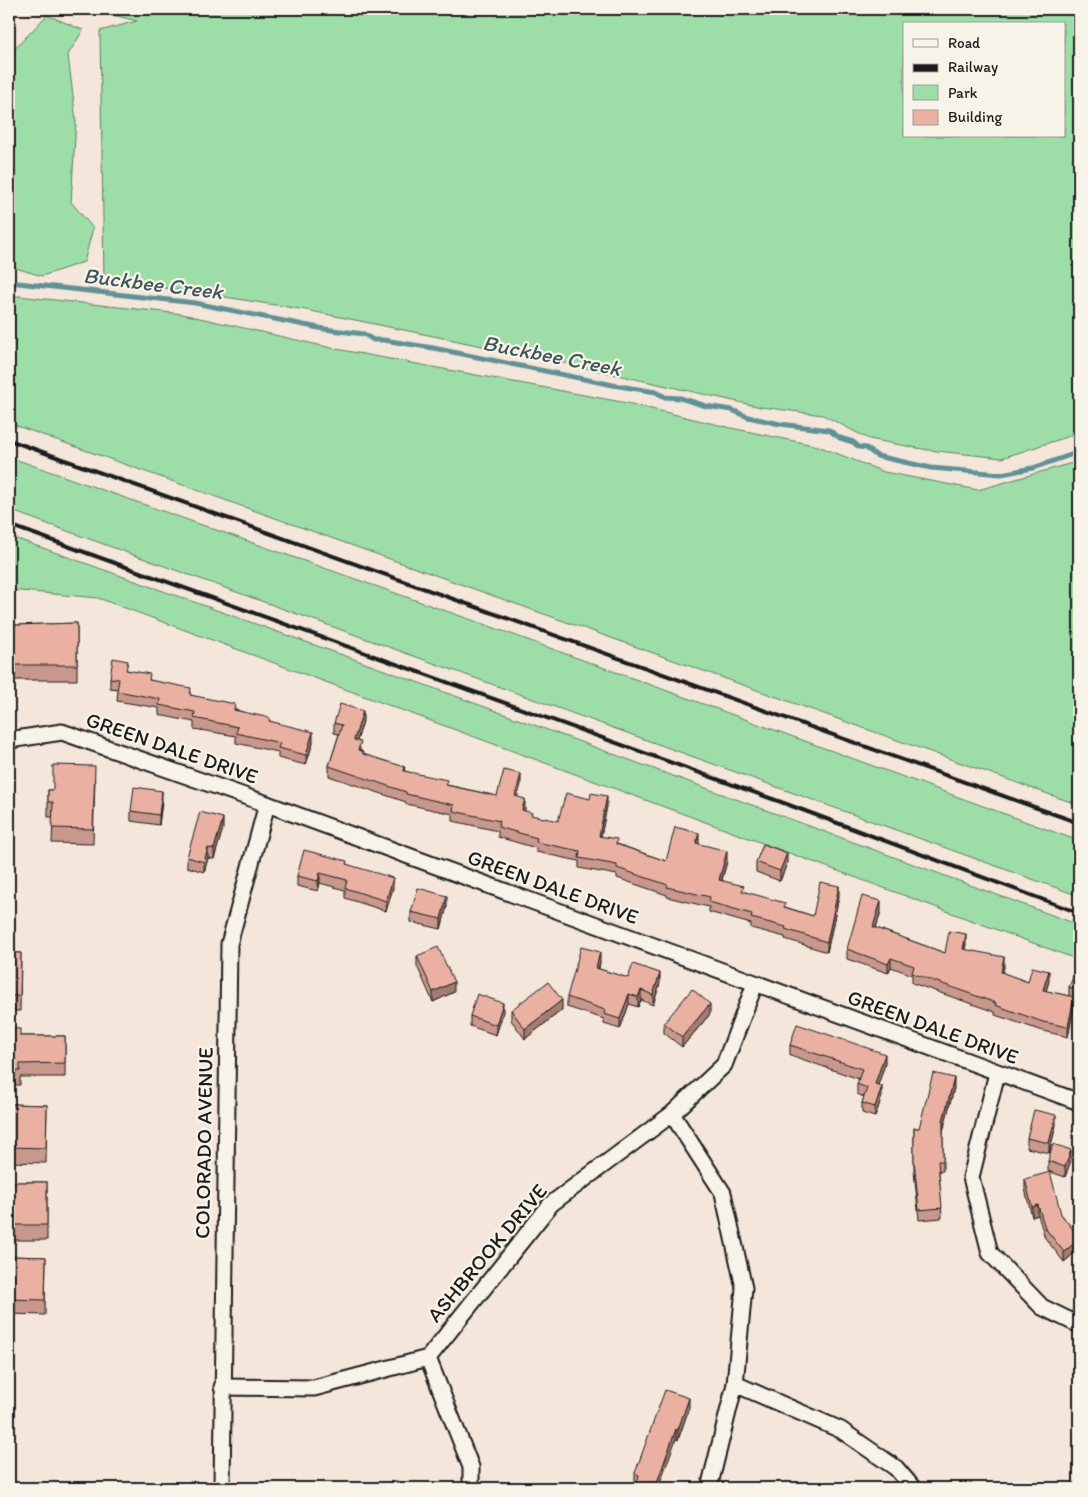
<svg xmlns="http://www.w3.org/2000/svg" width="1088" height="1497" viewBox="0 0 1088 1497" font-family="Itim,sans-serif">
<rect width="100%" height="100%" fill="#f4e6da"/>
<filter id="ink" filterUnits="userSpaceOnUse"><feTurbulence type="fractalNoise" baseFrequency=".02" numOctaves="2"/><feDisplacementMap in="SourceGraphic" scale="10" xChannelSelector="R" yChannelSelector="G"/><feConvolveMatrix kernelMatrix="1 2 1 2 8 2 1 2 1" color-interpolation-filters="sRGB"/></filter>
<g filter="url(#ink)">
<g fill="#9ddea8" stroke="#5c7d62" fill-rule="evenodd">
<path d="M97 9H1079V433L1002 458 928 450 869 439 823 415 761 407 546 359 306 310 188 291 104 280 100 31 137 21 97 11ZM904 24H1064V136H904Z"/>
<path d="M47 15 83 30 68 55 76 121 71 202 93 228 84 262 42 276 9 266V55Z"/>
<path d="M9 295 182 314 336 349 627 403 731 428 818 446 884 472 978 490 1079 461V805L9 423Z"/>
<path d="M9 457 503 631 1079 841V896L9 510Z"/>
<path d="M9 536 376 667 1079 925V960L98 598 9 590Z"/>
</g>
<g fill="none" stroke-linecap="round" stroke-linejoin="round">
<path stroke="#609196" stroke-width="5" d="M9 282 195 303 324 329 364 334 373 340H384L433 348 613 385 656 392 665 397 680 398 706 406 732 410 748 417 780 424 829 430 840 438 853 442 859 447 866 448 877 456 931 468 1001 474 1033 468 1079 452"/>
<g stroke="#1c1c1c" stroke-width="19">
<g id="street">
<path d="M9 740 62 732 267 804 1079 1102"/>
<path d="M997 1073 971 1177 990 1253 1042 1307 1079 1325"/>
<path d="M672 1114 723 1193 744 1288 735 1384 709 1488"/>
<path d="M428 1358 471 1467V1488"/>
<path d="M735 1384 841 1430 896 1468 913 1488"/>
<path d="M222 1387 314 1388 428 1358 551 1204 672 1114 724 1065 755 984"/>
<path d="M222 1488 229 944 267 804"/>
</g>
</g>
<use href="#street" stroke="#f7f3e8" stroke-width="15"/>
<g stroke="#1c1c1c" stroke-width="4">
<path d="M9 440 1079 823"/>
<path d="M9 525 781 802 1079 913"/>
</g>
</g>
<g fill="#c9988c" stroke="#1c1c1c">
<path d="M77 623V680H13V625Z"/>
<path d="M128 670 150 680 191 695 270 721 313 742 306 765 278 758V752L236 743V736L194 729V722L159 715V708L117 701 118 689 110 688V678Z"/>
<path d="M363 721 357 741 361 751 363 754 405 771 447 785 497 796 521 784 517 797 525 809 524 810 532 816 558 821 607 806 601 836 617 844 666 861 698 844 727 861 722 880 744 892 785 907 813 916 839 896 827 952 785 939V937L751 928V924L709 912V907L667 897V895L617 878V875L579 868V861L536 852V848L498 837V831L453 821V814L406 804V802L329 776V766L339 734 334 733V723Z"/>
<path d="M95 780 93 844 52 843 53 817H48V790H53Z"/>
<path d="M162 801 159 825 131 821V811Z"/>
<path d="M223 828 214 859 208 858 204 872 187 867V857Z"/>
<path d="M756 862 787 863 780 881 756 872Z"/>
<path d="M347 864 393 888 386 911 345 898V890L320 883 318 891 297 886V876Z"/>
<path d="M447 906 441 929 411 922V912Z"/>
<path d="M881 911 876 928 945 953 966 944 965 950 1004 967 1002 973 1028 982 1049 981 1046 991 1069 996V987L1079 969V1001L1074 999V1007L1068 1037 1043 1031 995 1015V1012L912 983V975L891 967 888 973 847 959V949Z"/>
<path d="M9 953H21L20 1011H9Z"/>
<path d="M417 956 454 992 433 1002 417 966Z"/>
<path d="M600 962 599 969 628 978 660 983 653 1005 641 1000 638 1007 629 1004 620 1029 604 1024V1019L567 1007V997Z"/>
<path d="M511 1010H562L525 1039 511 1020Z"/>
<path d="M503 1013 496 1035 470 1026V1016Z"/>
<path d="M710 1014 682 1047 664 1033V1023Z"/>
<path d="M9 1028 20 1036H65V1077H20V1085H9Z"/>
<path d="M790 1045 885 1064 878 1085 882 1096 875 1117 862 1113V1103L864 1097 857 1094V1084L859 1079 790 1055Z"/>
<path d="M954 1088 943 1131V1171H939L942 1218 919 1220 914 1171V1128H919Z"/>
<path d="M9 1104 47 1105 46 1163 9 1162Z"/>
<path d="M1056 1125 1049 1153 1027 1148V1138Z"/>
<path d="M1071 1160 1065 1177 1048 1171V1161Z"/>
<path d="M1025 1179 1061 1214 1079 1237V1249L1064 1262 1045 1238 1038 1215 1032 1217 1025 1189Z"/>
<rect x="9" y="1182" width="38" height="58"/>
<path d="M9 1256 46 1257 45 1315 9 1314Z"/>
<path d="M689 1408 678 1440 676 1439 637 1484 635 1483V1473Z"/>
</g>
<g fill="#a47c72" stroke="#1c1c1c">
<path d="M363 711V721L354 750V740Z"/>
<path d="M313 732V742L306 765V755Z"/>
<path d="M521 774V784L515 806V796Z"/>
<path d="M162 791V801L159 825V815Z"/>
<path d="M607 796V806L599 846V836Z"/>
<path d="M525 799V809L522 820V810Z"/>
<path d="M223 818V828L214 859V849Z"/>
<path d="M699 833V843L696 853V843Z"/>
<path d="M208 848V858L204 872V862Z"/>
<path d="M727 851V861L719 890V880Z"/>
<path d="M787 853V863L780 881V871Z"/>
<path d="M320 873V883L318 891V881Z"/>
<path d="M393 878V888L386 911V901Z"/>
<path d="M839 886V896L827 952V942Z"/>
<path d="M447 896V906L441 929V919Z"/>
<path d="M881 901V911L873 937V927Z"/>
<path d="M966 934V944L963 959V949Z"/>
<path d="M600 952V962L596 978V968Z"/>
<path d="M1004 957V967L1001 982V972Z"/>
<path d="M891 958V967L888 973V964Z"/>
<path d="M1049 971V981L1043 1000V990Z"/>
<path d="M660 973V983L653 1005V995Z"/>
<path d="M454 982V992L433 1002V992Z"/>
<path d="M641 990V1000L638 1007V997Z"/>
<path d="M629 994V1004L620 1029V1019Z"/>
<path d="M1074 997V1007L1068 1037V1027Z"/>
<path d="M562 1000V1010L525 1039V1029Z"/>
<path d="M503 1003V1013L496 1035V1025Z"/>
<path d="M710 1004V1014L682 1047V1037Z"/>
<path d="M885 1054V1064L875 1094V1084Z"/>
<path d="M954 1078V1088L943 1131V1121Z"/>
<path d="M882 1086V1096L875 1117V1107Z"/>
<path d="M1056 1115V1125L1049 1153V1143Z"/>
<path d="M1071 1150V1160L1065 1177V1167Z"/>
<path d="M1038 1205V1215L1032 1217V1207Z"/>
<path d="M1079 1239V1249L1064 1262V1252Z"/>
<path d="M689 1398V1408L678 1440V1430Z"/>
<path d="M676 1429V1439L658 1488H655Z"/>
</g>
<g fill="#eab1a3" stroke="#1c1c1c">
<path d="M77 623V665H13V625Z"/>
<path d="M113 658 128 661 126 670 150 674 149 680 191 688 190 695 235 704 234 710 270 718 269 721 313 732 306 755 278 748 280 743 236 733 238 727 194 718 195 712 159 705 160 699 117 691 119 679 110 678Z"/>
<path d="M340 704 363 711 354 740 361 742 358 750 363 752V754L405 767 404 771 447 780 446 785 497 796 504 770 521 774 515 796 525 799 522 810 532 813 531 815 558 821 566 793 590 799 591 793 607 796 599 836 617 839 616 844 666 861 675 827 699 833 696 843 727 851 719 880 744 886 742 891 785 903 784 907 813 916 820 882 839 886 827 942 785 929 786 927 751 918 752 914 709 902 710 897 667 887 668 885 617 868V865L579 858 580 851 536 842 537 838 498 827 500 821 453 811 454 805 406 794V792L329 766 342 725 334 723Z"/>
<path d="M53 765 95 766 93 829 52 828 53 802H48V790H53Z"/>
<path d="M134 787 162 791 159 815 131 811Z"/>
<path d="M200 812 223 818 214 849 208 848 204 862 187 857Z"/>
<path d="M763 844 787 853 780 871 756 862Z"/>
<path d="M304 850 347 861 346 864 393 878 386 901 345 888 347 880 320 873 318 881 297 876Z"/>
<path d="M418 888 447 896 441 919 411 912Z"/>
<path d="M862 896 881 901 873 927 945 953 949 931 966 934 963 949 1004 957 1001 972 1028 982 1032 967 1049 971 1043 990 1074 997 1068 1027 1043 1022 995 1005 996 1003 912 973 914 966 891 958 888 964 847 949Z"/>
<path d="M438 947 454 982 433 992 417 956Z"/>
<path d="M581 947 600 952 596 968 628 978 633 964 660 973 653 995 641 990 638 997 629 994 620 1019 604 1014 605 1010 567 997Z"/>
<path d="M9 953H21L20 996H9Z"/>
<path d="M1077 968 1079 969V991L1069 987Z"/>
<path d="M548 982 562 1000 525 1029 511 1010Z"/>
<path d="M692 989 710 1004 682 1037 664 1023Z"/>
<path d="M477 994 503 1003 496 1025 470 1016Z"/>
<path d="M797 1024 885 1054 875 1084 882 1086 875 1107 862 1103 867 1088 857 1084 862 1069 790 1045Z"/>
<path d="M9 1028 20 1029V1036H65V1063L20 1064V1071H9Z"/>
<path d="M933 1073 954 1078 943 1121V1161H938L942 1208 919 1210 914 1161V1128H919Z"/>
<path d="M9 1104 47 1105 46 1148 9 1147Z"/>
<path d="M1034 1110 1056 1115 1049 1143 1027 1138Z"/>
<path d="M1053 1144 1071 1150 1065 1167 1048 1161Z"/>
<path d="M1050 1172 1061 1214 1079 1237V1239L1064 1252 1045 1228 1038 1205 1032 1207 1025 1179Z"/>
<rect x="9" y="1182" width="38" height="43"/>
<path d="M9 1256 46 1257 45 1300 9 1299Z"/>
<path d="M665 1390 689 1398 678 1430 676 1429 655 1488H636L639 1475 635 1473Z"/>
</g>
</g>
<g text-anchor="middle" stroke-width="4.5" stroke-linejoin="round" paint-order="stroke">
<g font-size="21" fill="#1c1c1c" stroke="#f7f3e8">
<text transform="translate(172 748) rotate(19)" y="7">GREEN DALE DRIVE</text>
<text transform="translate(553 887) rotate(20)" y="7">GREEN DALE DRIVE</text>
<text transform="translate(933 1027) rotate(20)" y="7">GREEN DALE DRIVE</text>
<text transform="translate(204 1143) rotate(-89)" y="7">COLORADO AVENUE</text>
<text transform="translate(487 1253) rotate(-50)" y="7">ASHBROOK DRIVE</text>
</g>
<g font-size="22" font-style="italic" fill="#3e5659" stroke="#f7f3e8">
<text transform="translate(153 283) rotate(7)" y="8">Buckbee Creek</text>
<text transform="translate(552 355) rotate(11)" y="8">Buckbee Creek</text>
</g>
</g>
<rect width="1088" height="1497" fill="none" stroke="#f7f3e8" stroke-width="30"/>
<rect x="15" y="15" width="1058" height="1467" fill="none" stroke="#1c1c1c" stroke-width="2" filter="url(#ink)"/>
<rect x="903" y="22" width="162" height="115" fill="#f7f3e8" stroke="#9f9d96"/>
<rect x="913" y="39" width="25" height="8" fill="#f7f3e8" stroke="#9f9d96"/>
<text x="948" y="48" font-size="15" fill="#1c1c1c">Road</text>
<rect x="913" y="64" width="25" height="8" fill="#1c1c1c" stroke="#9f9d96"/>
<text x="948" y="72" font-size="15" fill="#1c1c1c">Railway</text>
<rect x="913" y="85" width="25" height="15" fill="#9ddea8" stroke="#9f9d96"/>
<text x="948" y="98" font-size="15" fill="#1c1c1c">Park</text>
<rect x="913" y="110" width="25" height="15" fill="#eab1a3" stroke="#9f9d96"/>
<text x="948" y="122" font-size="15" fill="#1c1c1c">Building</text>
</svg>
